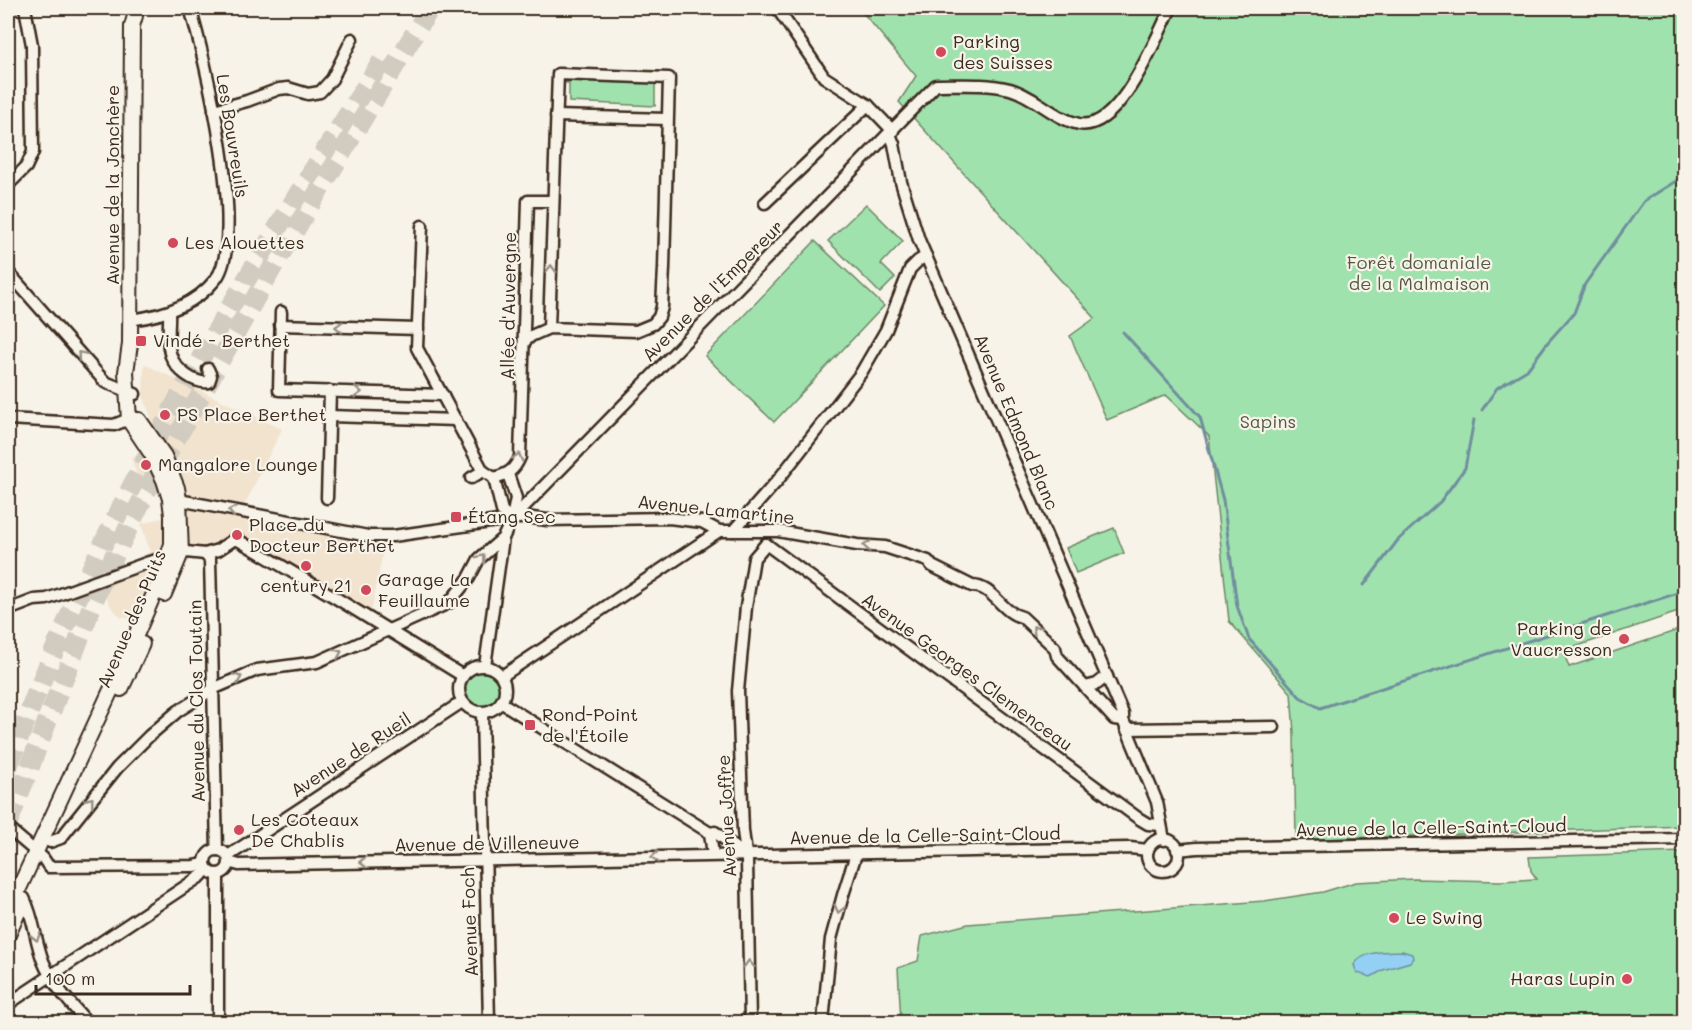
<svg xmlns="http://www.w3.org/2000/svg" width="1692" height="1030" viewBox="0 0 1692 1030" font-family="Mali,sans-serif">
<rect width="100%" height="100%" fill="#f7f3e8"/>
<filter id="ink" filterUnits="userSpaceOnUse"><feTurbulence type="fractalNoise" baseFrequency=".0167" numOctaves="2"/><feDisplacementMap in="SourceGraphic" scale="12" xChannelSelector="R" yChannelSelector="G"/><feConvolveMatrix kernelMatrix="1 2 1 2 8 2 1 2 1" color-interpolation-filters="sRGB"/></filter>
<g filter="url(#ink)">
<path fill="#f2e3cf" d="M144 364 282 429 241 512 386 536 370 619 238 540 218 550 186 552 172 576 152 579 136 610 127 619 125 616 122 618 111 607 102 588 110 583 143 569 139 557 150 552 141 524 165 517 162 500 152 477 139 481 131 458 165 444 154 427 143 395Z"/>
<g fill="#a0e2ad" stroke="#6e8666" stroke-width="1.5">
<path d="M859 8H1684V610L1563 651 1569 667 1684 628V826L1296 840 1294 733 1291 693 1229 621 1209 436 1166 395 1107 420 1070 336 1095 318 899 102 916 76Z"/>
<path d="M565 78 655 80V106L569 102V83H562Z"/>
<path d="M866 204 903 241 881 264 895 278 880 293 828 241Z"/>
<path d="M815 241 884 306 774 422 705 356Z"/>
<path d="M1114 528 1124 553 1076 573 1066 548Z"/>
<circle cx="483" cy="689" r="18"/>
<path d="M1684 852V1022H901L898 968 918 961 922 936 968 924 1264 901 1323 892 1356 882 1414 879 1500 881 1537 879 1531 871 1529 857Z"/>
</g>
<path fill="#93d0f3" stroke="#708e9e" stroke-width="1.5" d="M1402 951 1412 954 1413 958 1410 962 1383 970 1371 977 1357 973 1354 965C1363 950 1387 952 1402 951Z"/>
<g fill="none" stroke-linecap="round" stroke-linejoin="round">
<g stroke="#708e9e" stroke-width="3">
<path d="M1123 332 1200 417 1223 500 1237 606 1249 639 1300 697 1320 708 1684 591"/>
<path d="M1482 410 1497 388 1527 370 1548 342 1574 313 1585 284 1644 201 1684 176"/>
<path d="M1364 585 1398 540 1440 502 1465 468 1474 420"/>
</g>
<g stroke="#d1cbc0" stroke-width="20" stroke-dasharray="20 10" stroke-linecap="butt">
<path d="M8 767C101 513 240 282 386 55"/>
<path d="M8 823 100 585 145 494 275 263 430 8"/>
</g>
<g stroke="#3b2a1e" stroke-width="15">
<g id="minor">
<path d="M777 8 824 77 868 105 893 131"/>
<path d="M8 9 11 8"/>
<path d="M214 110 247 101 279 89 288 88 308 94 320 92 332 79 352 39"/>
<path d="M556 116 667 119"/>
<path d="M890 134 894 144 901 182 919 240 1123 714V720L1157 802 1164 840"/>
<path d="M8 185 26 167 33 152 32 45 25 8"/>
<path d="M765 203 868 105"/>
<path d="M422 226 417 348 483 471 494 478"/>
<path d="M8 272 105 382 135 394"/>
<path d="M169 312C170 325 166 344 171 356 176 370 194 384 209 382L211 376 208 369"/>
<path d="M281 312 279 390 443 395"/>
<path d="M130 320C161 316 195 305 215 280 249 240 205 58 190 8"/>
<path d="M280 325 418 329"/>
<path d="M524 342 531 336 549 328 636 331 653 324 659 317 662 307 664 268 669 78 558 74 549 328"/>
<path d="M329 416 456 420"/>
<path d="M8 419 114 425 134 417"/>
<path d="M471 478 483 471"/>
<path d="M327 498 330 391"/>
<path d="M174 499 368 536H393L526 517 547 520 669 518 702 522 719 531H778L857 545 885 547 928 561 932 566 972 586C994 586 1001 613 1022 617L1055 648 1057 656 1114 719 1123 720"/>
<path d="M512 519 936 85C961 85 986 83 1010 89 1035 96 1053 118 1079 124 1120 132 1156 37 1171 8"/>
<path d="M512 519 502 511 494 478C508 474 514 471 520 457L528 201H552"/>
<path d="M733 531 778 480 861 373 886 330 910 269 918 261 926 256"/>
<path d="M766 544 1138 818 1148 824 1161 825"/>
<path d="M205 554 210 560 217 850"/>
<path d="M8 610 34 600 47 599 149 562 186 552 205 554 218 550 233 540H238L336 598 463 676"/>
<circle cx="482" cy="689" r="23"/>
<path d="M485 666 503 538"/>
<path d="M502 676 719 531"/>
<path d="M1085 687 1097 684 1107 676"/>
<path d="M502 703 710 833 715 832 745 855"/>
<path d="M482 713 489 1022"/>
<path d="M1126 729 1274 727"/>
<path d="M8 828 43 858 49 867 194 866 205 864"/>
<path d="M710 833 713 855"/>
<circle cx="1163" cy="855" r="16"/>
<path d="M50 842 61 838 117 768 149 736 178 711 215 688 257 670 317 662 449 603 469 578 479 559 503 538 512 519 516 498 508 474"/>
<path d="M1177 850 1197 848 1684 839"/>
<circle cx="217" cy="862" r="12"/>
<path d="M228 856 462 702"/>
<path d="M229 862 239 865 1130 848 1148 850"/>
<path d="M218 874V1022"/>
<path d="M24 898C34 918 35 940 43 961 52 984 71 1004 87 1022"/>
<path d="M8 1004 201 876 207 869"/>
<path d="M750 1022 747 861 743 831 738 691 746 607 754 558 766 544"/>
<path d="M823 1022 831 939 843 895 856 854"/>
</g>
</g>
<g stroke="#3b2a1e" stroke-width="18">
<g id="tertiary">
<path d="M139 420 164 456 177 488 179 499 181 553 164 594"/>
<path d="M121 689 142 644"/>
<path d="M8 912 130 649 160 580 172 544V515L170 499 164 480 151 453 129 420 126 372 130 344 132 26 135 16 134 8"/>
<path d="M8 935 22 903"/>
</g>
</g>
<use href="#minor" stroke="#f7f3e8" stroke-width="10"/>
<use href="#tertiary" stroke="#f7f3e8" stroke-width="14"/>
</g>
<defs><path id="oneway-chevron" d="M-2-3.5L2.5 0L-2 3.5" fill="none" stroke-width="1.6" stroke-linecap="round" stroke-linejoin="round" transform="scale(1.5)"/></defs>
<g stroke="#998e83">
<use href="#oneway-chevron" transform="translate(551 269) rotate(-89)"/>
<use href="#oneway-chevron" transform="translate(339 327) rotate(-178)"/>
<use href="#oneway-chevron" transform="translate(81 355) rotate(-131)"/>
<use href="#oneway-chevron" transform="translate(358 392) rotate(2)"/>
<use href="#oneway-chevron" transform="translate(518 457) rotate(-74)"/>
<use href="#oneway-chevron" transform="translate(232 511) rotate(-169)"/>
<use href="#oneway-chevron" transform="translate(867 546) rotate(-175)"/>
<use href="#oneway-chevron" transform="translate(482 558) rotate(-52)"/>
<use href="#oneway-chevron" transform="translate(1036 629) rotate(-137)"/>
<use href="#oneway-chevron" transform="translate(338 653) rotate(-23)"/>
<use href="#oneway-chevron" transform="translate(238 678) rotate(-23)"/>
<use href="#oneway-chevron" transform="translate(90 801) rotate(-51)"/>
<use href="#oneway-chevron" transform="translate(655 857) rotate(178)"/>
<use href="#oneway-chevron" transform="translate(363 862) rotate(179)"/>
<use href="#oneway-chevron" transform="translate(839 909) rotate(104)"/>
<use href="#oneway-chevron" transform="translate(36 937) rotate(77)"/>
<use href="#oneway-chevron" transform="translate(749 964) rotate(-91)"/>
</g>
</g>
<g fill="#d1495b" stroke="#f7f3e8" stroke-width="2">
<circle cx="941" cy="52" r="6"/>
<circle cx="173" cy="243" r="6"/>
<rect x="135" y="335" width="12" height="12" rx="3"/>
<circle cx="165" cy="415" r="6"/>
<circle cx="146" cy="465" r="6"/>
<rect x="450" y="511" width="12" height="12" rx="3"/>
<circle cx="237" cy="535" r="6"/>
<circle cx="306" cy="566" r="6"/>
<circle cx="366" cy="590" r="6"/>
<circle cx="1624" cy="639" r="6"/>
<rect x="524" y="719" width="12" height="12" rx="3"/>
<circle cx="239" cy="830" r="6"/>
<circle cx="1394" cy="918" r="6"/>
<circle cx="1627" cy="979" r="6"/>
</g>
<g text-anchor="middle" stroke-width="4.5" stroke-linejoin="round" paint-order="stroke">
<g font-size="18" fill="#3b2a1e" stroke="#f7f3e8" text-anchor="start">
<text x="953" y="48">Parking<tspan x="953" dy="21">des Suisses</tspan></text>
<text x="185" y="249">Les Alouettes</text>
<text x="153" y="347">Vindé - Berthet</text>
<text x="177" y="421">PS Place Berthet</text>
<text x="158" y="471">Mangalore Lounge</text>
<text x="468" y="523">Étang Sec</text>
<text x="249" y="531">Place du<tspan x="249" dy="21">Docteur Berthet</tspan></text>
<text x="378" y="586">Garage La<tspan x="378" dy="21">Feuillaume</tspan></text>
<text x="306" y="592" text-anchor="middle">century 21</text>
<text x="1612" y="635" text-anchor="end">Parking de<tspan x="1612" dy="21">Vaucresson</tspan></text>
<text x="542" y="721">Rond-Point<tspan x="542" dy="21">de l'Étoile</tspan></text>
<text x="251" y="826">Les Coteaux<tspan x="251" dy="21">De Chablis</tspan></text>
<text x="1406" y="924">Le Swing</text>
<text x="1615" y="985" text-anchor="end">Haras Lupin</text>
</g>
<g font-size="18" fill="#3b2a1e" stroke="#f7f3e8">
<text transform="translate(232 136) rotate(81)" y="6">Les Bouvreuils</text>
<text transform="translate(113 185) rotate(-90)" y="6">Avenue de la Jonchère</text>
<text transform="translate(713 291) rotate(-45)" y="6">Avenue de l'Empereur</text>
<text transform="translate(509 306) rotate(-89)" y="6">Allée d'Auvergne</text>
<text transform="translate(1016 422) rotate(67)" y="6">Avenue Edmond Blanc</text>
<text transform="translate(716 510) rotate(6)" y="6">Avenue Lamartine</text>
<text transform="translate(132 619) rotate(-67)" y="6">Avenue des Puits</text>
<text transform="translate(967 672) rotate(36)" y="6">Avenue Georges Clemenceau</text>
<text transform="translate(197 701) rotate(-91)" y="6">Avenue du Clos Toutain</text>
<text transform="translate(351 755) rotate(-33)" y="6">Avenue de Rueil</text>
<text transform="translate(727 816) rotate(-93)" y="6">Avenue Joffre</text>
<text transform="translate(1431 828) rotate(-1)" y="6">Avenue de la Celle-Saint-Cloud</text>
<text transform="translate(925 836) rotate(-1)" y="6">Avenue de la Celle-Saint-Cloud</text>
<text transform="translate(487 844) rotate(-1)" y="6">Avenue de Villeneuve</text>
<text transform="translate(470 922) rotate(-92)" y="6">Avenue Foch</text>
</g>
<g font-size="18" fill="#545842" stroke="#f7f3e8">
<text x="1419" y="269">Forêt domaniale<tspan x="1419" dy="21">de la Malmaison</tspan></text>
<text x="1268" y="428">Sapins</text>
</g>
</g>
<rect width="1692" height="1030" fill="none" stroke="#f7f3e8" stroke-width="30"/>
<rect x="15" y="15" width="1662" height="1000" fill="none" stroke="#3b2a1e" stroke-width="2" filter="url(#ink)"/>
<path d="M36 985v9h154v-9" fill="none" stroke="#3b2a1e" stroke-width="3"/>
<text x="45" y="985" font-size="18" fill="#3b2a1e" stroke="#f7f3e8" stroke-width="4.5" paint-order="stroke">100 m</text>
</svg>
